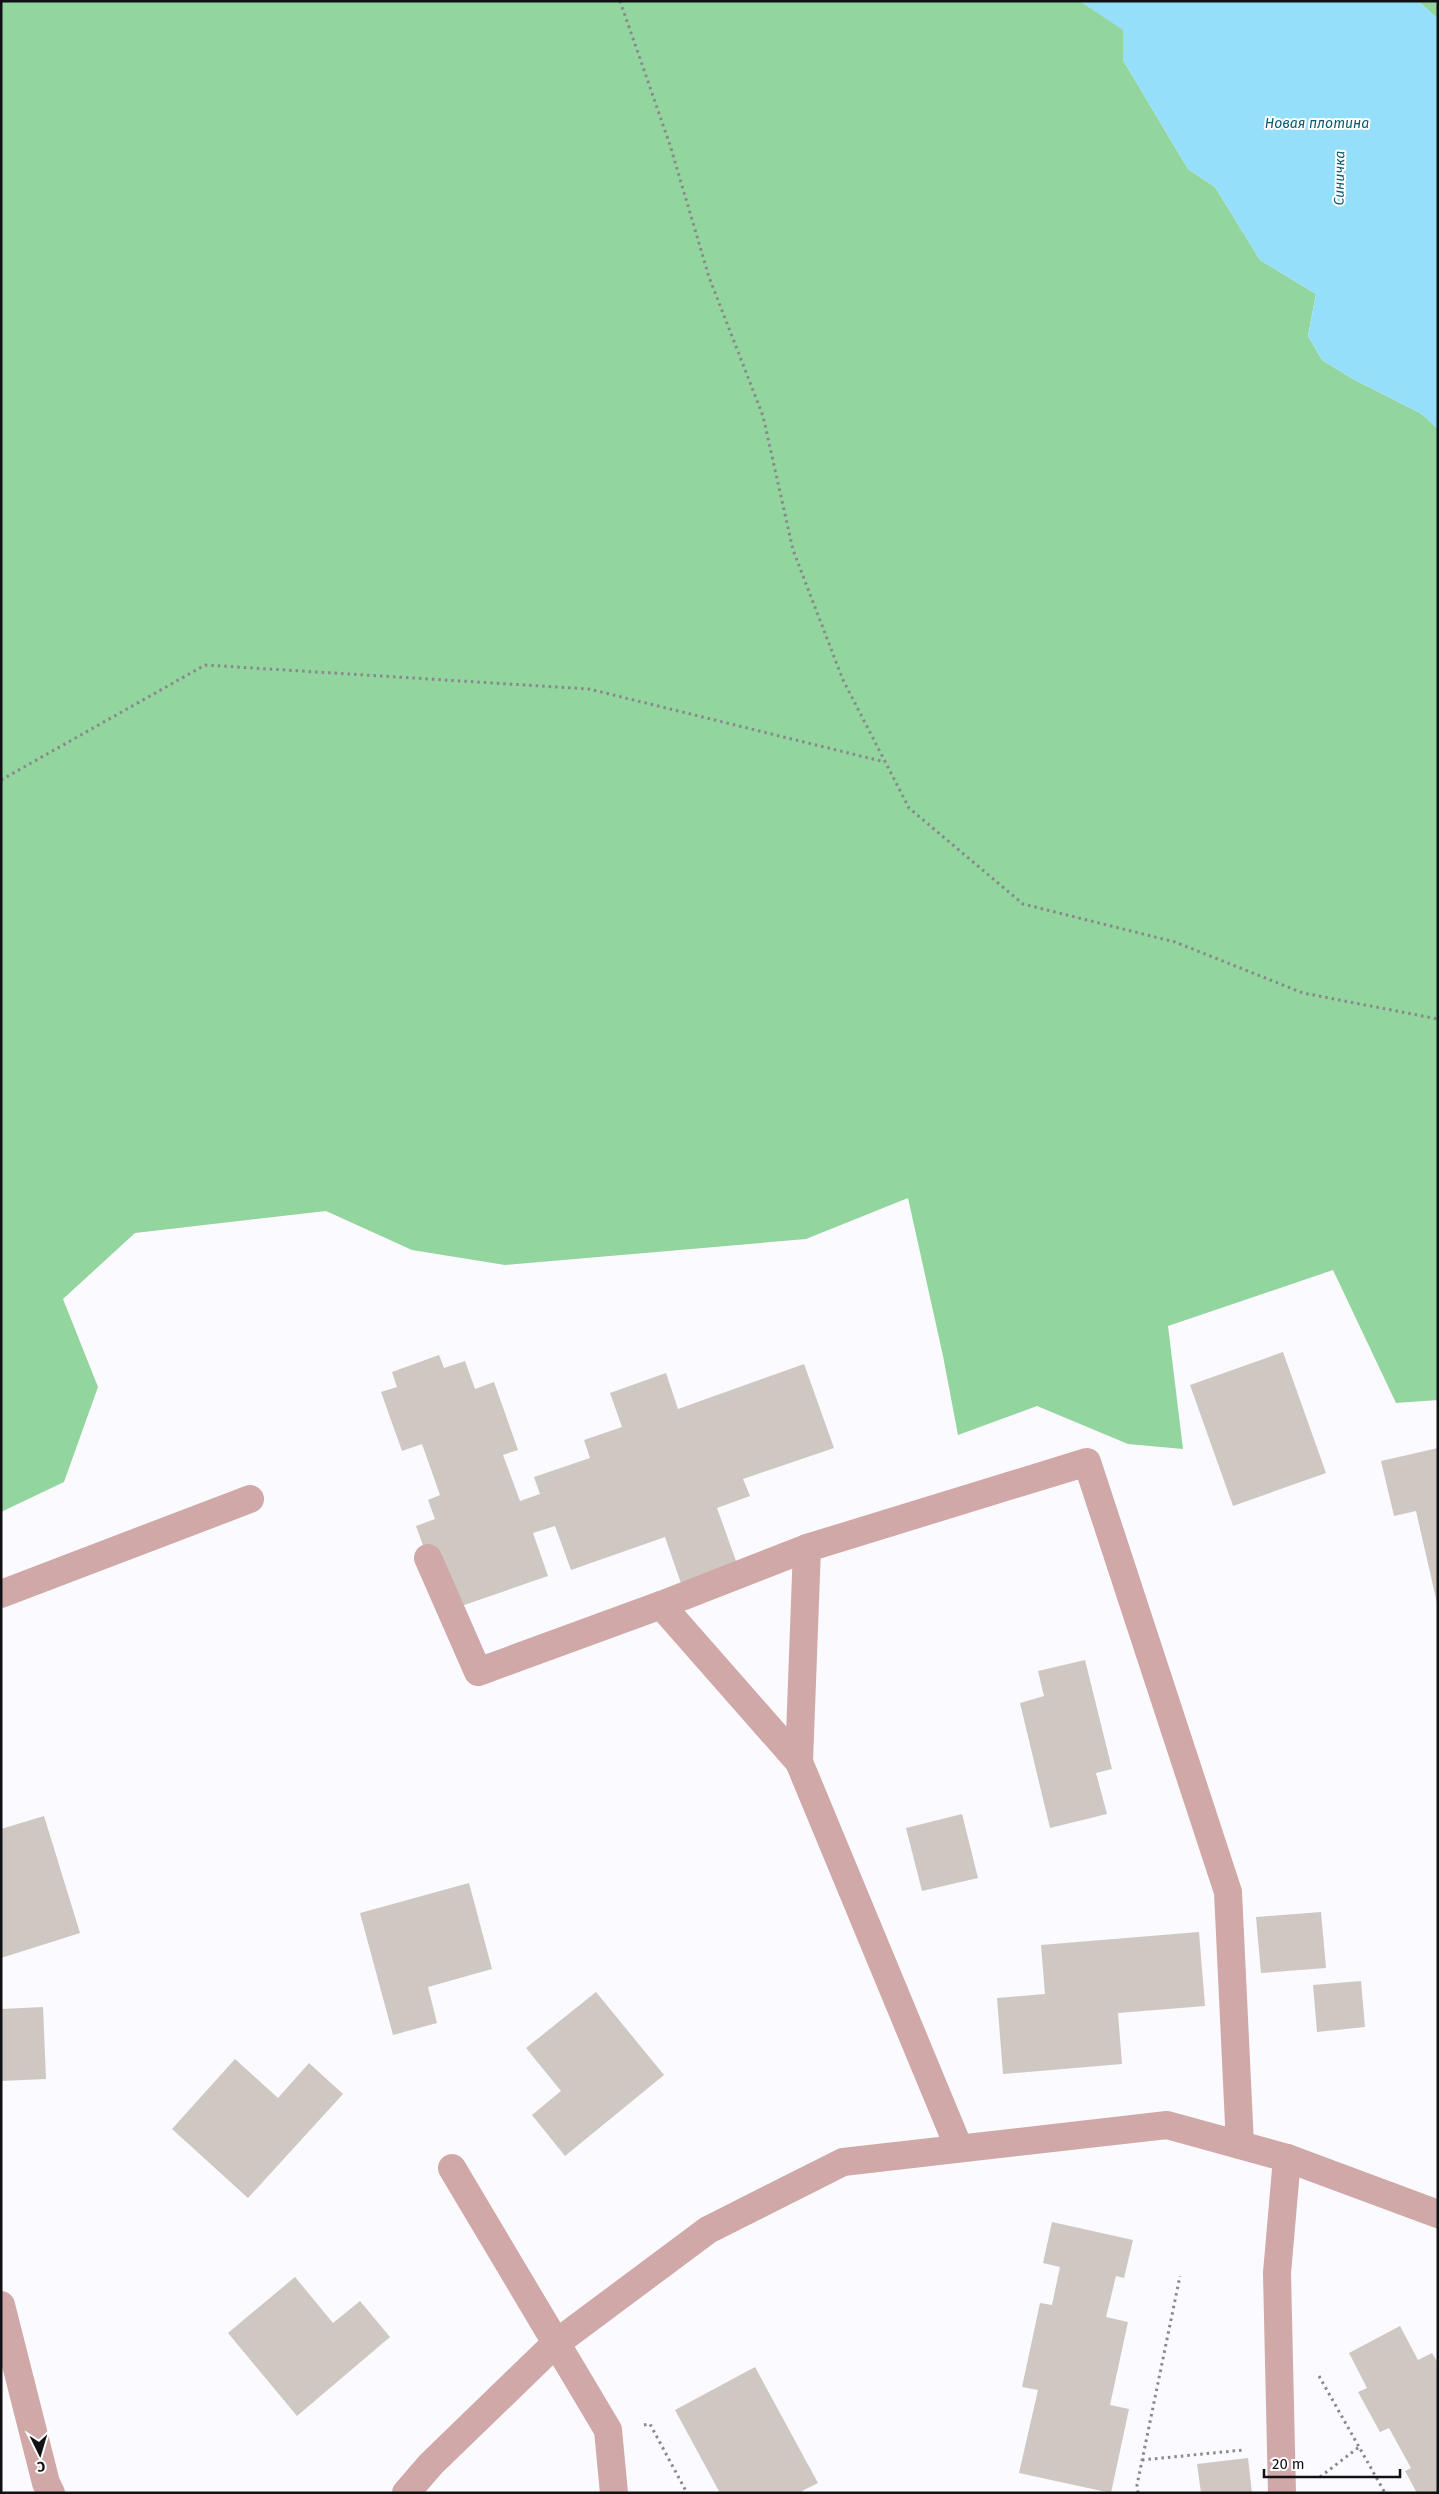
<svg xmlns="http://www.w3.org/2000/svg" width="1439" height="2494" viewBox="0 0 1439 2494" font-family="'Fira Sans',sans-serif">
<rect width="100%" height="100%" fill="#fbfafe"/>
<g fill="#93d59e">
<path d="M1 1H1080L1124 30 1123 60 1188 169 1215 187 1260 260 1316 294 1308 336 1322 360 1353 379 1422 414 1438 429V1400L1396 1403 1333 1270 1168 1326 1183 1449 1128 1444 1037 1406 958 1435 943 1356 908 1198 806 1239 505 1265 412 1250 326 1211 135 1233 63 1299 98 1387 64 1482 1 1512Z"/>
<path d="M1418 1H1438V19Z"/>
</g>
<path fill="#96dffb" d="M1080 1H1418L1438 19V429L1422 414 1353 379 1322 360 1308 336 1316 294 1260 260 1215 187 1188 169 1123 60V30Z"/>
<g fill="#cfc7c2">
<path d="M1283 1352 1326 1473 1233 1506 1190 1385Z"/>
<path d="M439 1355 444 1368 465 1361 475 1389 494 1382 518 1450 503 1455 520 1501 540 1494 534 1477 590 1458 584 1440 622 1427 610 1393 666 1373 678 1409 804 1364 834 1448 743 1479 750 1496 717 1508 740 1572 684 1592 665 1537 571 1570 555 1526 533 1533 548 1576 447 1611 416 1526 435 1519 428 1500 440 1495 422 1444 402 1451 381 1392 397 1387 392 1372Z"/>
<path d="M1438 1448V1603H1437L1416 1511 1394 1516 1381 1461Z"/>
<path d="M1085 1660 1112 1769 1096 1773 1107 1814 1050 1828 1020 1703 1044 1696 1038 1671Z"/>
<path d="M962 1814 978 1878 922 1891 906 1828Z"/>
<path d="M44 1816 80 1933 1 1958V1829Z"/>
<path d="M469 1883 492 1969 428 1987 437 2023 393 2035 360 1913Z"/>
<path d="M1321 1912 1326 1968 1261 1973 1256 1917Z"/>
<path d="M1199 1932 1205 2006 1118 2013 1122 2064 1003 2074 997 1998 1045 1994 1041 1945Z"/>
<path d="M1361 1981 1365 2027 1317 2032 1313 1985Z"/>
<path d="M596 1992 664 2075 565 2156 532 2115 561 2091 526 2048Z"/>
<path d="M43 2007 46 2079 1 2081V2009Z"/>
<path d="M235 2059 278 2098 309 2063 343 2094 248 2198 172 2129Z"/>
<path d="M1052 2222 1133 2240 1124 2278 1116 2276 1106 2317 1128 2322 1110 2405 1129 2409 1111 2493 1019 2473 1038 2390 1022 2387 1040 2303 1052 2305 1060 2267 1043 2263Z"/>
<path d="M295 2277 333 2323 360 2301 390 2337 297 2416 228 2333Z"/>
<path d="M1400 2326 1418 2360 1432 2353 1438 2363V2493H1417L1405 2471 1411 2468 1389 2428 1380 2432 1358 2392 1367 2388 1349 2353Z"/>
<path d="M755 2367 818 2483 802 2491 803 2493H720L675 2410Z"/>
<path d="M1248 2458 1252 2493H1201L1197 2464Z"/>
</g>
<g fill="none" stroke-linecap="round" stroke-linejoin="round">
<g stroke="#89888b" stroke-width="3" stroke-dasharray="2.5 4" stroke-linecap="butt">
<path d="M620 1 670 145 709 277 763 416 793 550 843 680 909 808 1023 904 1175 942 1303 993 1438 1019"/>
<path d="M1 780 205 665 589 689 885 762"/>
<path d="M1319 2376 1385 2493"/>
<path d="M644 2425 650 2424 687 2493"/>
<path d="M1142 2460 1243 2450"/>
<path d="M1320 2477 1359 2447"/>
<path d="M1138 2493 1137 2485 1180 2276"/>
</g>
<g stroke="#cfa8a7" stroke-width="28">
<path d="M428 1558 478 1672 661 1605"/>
<path d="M1 1594 250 1499"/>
<path d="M799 1762 661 1605 807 1548"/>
<path d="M959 2148 799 1762 807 1548 1087 1462 1228 1892 1240 2145"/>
<path d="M452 2168 608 2430 614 2493"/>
<path d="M1 2305 46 2483 51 2493"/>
<path d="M406 2493 431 2464 555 2344 708 2230 843 2162 1167 2125 1287 2158 1438 2214"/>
<path d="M1282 2493 1277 2273 1287 2158"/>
</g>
</g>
<g text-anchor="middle" stroke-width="4" stroke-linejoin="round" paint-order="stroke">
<g font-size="14" font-style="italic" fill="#085b72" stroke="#fff">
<text x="1317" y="128">Новая плотина</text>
<text transform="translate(1339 178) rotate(-89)" y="5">Синичка</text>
</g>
</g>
<rect width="1439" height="2494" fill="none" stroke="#111013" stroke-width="5"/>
<g transform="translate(40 2454) rotate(175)" stroke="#ffffff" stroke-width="4" paint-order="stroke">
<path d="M0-4L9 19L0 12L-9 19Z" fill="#111013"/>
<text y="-8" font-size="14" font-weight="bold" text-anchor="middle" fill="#111013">С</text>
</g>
<path d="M1264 2469v8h136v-8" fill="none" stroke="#111013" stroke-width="2.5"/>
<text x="1272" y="2469" font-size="15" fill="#111013" stroke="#ffffff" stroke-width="4" paint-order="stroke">20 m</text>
</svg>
